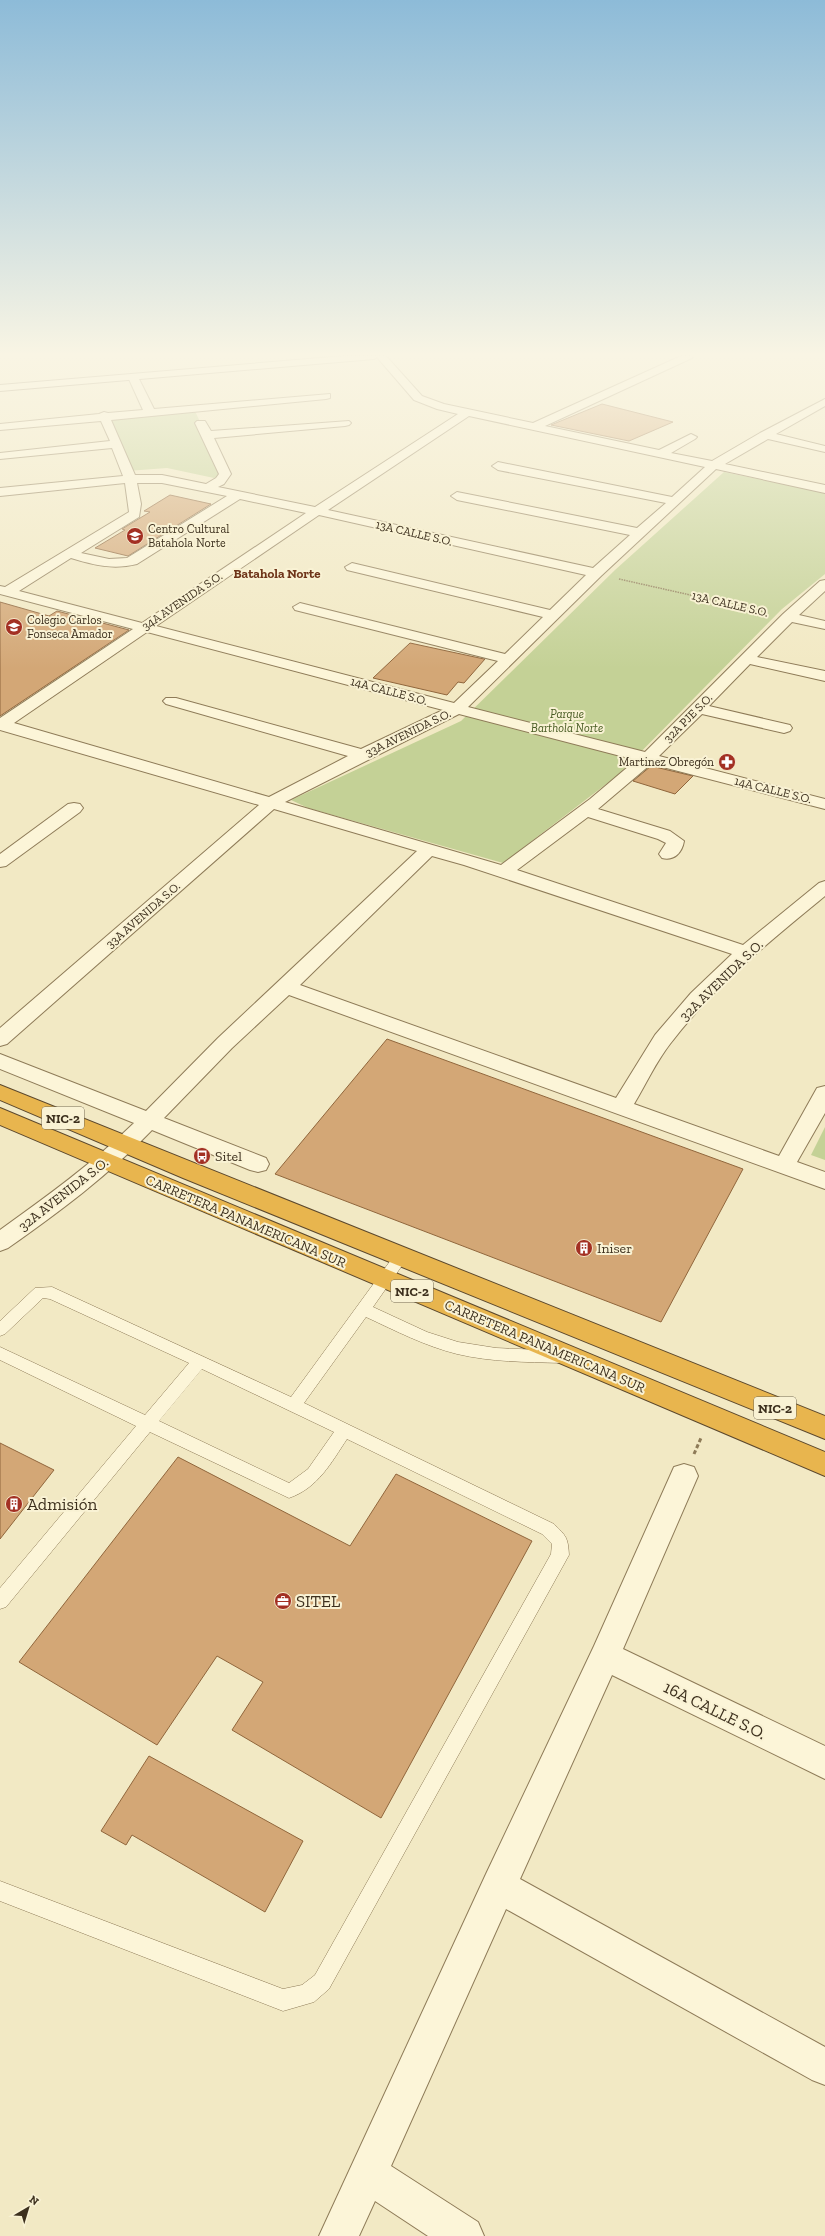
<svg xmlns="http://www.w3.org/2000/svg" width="825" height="2236" viewBox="0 0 825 2236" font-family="'Zilla Slab',serif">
<rect width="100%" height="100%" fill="#f2e9c4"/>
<g fill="#c4d196">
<path d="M193 407 225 474 214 478 167 468 127 471 104 415Z"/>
<path d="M724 472 825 493V574L782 609 618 775 503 863 308 808 291 800 461 721 615 570Z"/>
<path d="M825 1127V1160L811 1155Z"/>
</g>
<g fill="#d3a776" stroke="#90663c">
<path d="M602 404 673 422 629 441 551 425Z"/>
<path d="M170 495 211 504 128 556 95 548 125 530 122 529 150 512 144 511Z"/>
<path d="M0 602 49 616 57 611 129 630 0 716Z"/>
<path d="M410 643 484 659H485L464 683 458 682 447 695 373 678Z"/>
<path d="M651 766 693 776 675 794 633 781Z"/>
<path d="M387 1039 743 1169 661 1322 275 1174Z"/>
<path d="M0 1443 54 1470 0 1539Z"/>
<path d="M178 1457 350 1546 396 1474 532 1541 381 1818 232 1730 263 1682 217 1656 157 1745 19 1662Z"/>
<path d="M149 1756 303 1841 265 1912 132 1835 126 1845 101 1831Z"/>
</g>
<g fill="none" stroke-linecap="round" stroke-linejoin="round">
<g stroke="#8e7b58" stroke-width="1">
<path id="lane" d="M401 1252 406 1253 408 1257 373 1307 427 1332 458 1342 496 1348 561 1351 566 1353 569 1357 566 1361 561 1363C526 1362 491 1362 457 1354 425 1346 396 1331 366 1317L304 1403 554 1524C566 1536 568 1537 569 1555L329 1989 314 2002 283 2011 0 1901V1881L283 1989 302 1985 315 1975 551 1554 552 1544 542 1534 347 1439C331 1463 318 1488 289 1498L150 1432 6 1607 0 1609V1588L136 1426 0 1360V1347L145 1415 189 1363 50 1299 43 1298 5 1334 0 1336V1321L35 1288 52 1287 291 1397 396 1253ZM202 1369 334 1432 308 1469 289 1483 159 1421Z"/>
</g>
<g stroke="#8e7b58" stroke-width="2">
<g id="street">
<path d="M376 356H386L422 396 444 404 533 423 681 356H693L692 358 545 426 659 450 691 434 697 437 695 439 671 453 712 461 760 433 825 399V406L776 434 825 446V452L768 439 725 464 825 485V493L716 469 601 576 468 707 645 752 783 614 820 581 825 580V591L799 615 825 621V629L792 622 757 657 825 671V681L750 664 709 706 790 725 792 728 790 731 784 733 702 714 659 756 825 799V809L651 764 598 809 670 831 684 841C682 853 674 861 662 858L659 854 666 843 658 839 588 817 517 870 743 945 819 883 825 881V896C770 941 714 986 670 1044 656 1062 646 1084 634 1104L779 1156 817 1088 825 1086V1113L797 1162 825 1172V1189L289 995 232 1048 164 1118 266 1158 269 1164 266 1170 258 1172 250 1170 152 1130C109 1175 59 1212 8 1248L0 1251V1230C46 1197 93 1163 134 1123L0 1069V1054L146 1111 218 1038 417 851 274 809 7 1044 0 1046V1028L259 805 0 730V718L133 629 0 594V586L5 587 129 512 125 483 0 496V488L123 476 112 448 0 459V453L110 441 101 421 0 430V424L99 414 104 412 108 413 143 410 128 377 133 374 138 377 154 409 330 394V398L326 399 111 420 135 475H162L206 484 216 478 219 474 195 423 197 421H205L211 431 349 421 351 423 349 425 345 426 214 438 231 474 224 484 218 487 315 507 458 414 437 409 414 400ZM469 416 705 467 672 497 498 462 492 466 498 470 666 503 637 528 457 492 451 496 457 500 630 535 593 568 328 510ZM137 483H162L227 496 127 558 109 559 81 553 139 517 141 504ZM240 499 306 513 142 623 19 591 71 558C94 565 113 570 137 564ZM319 515 586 575 550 610 352 563 345 567 347 570 543 617 505 654 300 603 293 607 295 610 498 661 454 703 156 626ZM147 632 443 710 361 749 176 698H166L163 701 166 704 348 756 269 797 14 723ZM459 714 636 760 590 799 501 865 285 802ZM432 856 464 865 732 954 691 993 655 1035 616 1098 300 985Z"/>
<path d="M74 803 80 804 83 808 80 812 6 866 0 867V854L68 804Z"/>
<path d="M684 1464 694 1467 698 1476 623 1649 825 1746V1779L612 1675 520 1879 825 2047V2085L812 2080 506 1909 391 2166 478 2222 484 2236H428L375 2201 359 2236H319L486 1874 594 1646 670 1476 674 1467Z"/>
</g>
</g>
<g stroke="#705c3b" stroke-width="2">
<path id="secondary" d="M344 356H379L374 359 0 391V385Z"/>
</g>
<g stroke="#5c482d" stroke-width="2">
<g id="highway">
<path d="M0 1085 825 1416V1439L183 1178 0 1100Z"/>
<path d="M0 1108 825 1452V1476L0 1125Z"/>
</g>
</g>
<path stroke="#8e7b58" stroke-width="1.5" stroke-dasharray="1.5 1" stroke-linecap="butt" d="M619 579 766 612"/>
<path stroke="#8e7b58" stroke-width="3" stroke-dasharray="4 2.5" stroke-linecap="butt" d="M694 1454 701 1438"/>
<use href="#lane" fill="#fcf5d8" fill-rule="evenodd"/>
<use href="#street" fill="#fcf5d8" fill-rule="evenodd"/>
<use href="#secondary" fill="#fcf5d8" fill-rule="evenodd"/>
<use href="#highway" fill="#e8b54e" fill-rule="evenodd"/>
</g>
<linearGradient id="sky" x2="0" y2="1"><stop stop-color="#8dbbd8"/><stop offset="0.53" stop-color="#f9f5e4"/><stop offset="1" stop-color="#f9f5e4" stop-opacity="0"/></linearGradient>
<rect width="825" height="669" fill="url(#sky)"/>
<defs>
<g id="school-disc" transform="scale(0.9)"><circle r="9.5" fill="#a33023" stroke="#f9f2d4"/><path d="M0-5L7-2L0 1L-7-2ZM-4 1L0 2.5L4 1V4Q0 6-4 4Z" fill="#fff"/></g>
<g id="pharmacy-disc" transform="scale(0.9)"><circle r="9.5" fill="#a33023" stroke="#f9f2d4"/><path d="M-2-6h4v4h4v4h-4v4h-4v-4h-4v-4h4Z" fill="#fff"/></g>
<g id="bus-disc" transform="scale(0.9)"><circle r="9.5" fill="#a33023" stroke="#f9f2d4"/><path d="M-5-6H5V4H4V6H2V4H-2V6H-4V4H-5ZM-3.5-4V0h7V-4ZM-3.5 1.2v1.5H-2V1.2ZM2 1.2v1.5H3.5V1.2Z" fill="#fff"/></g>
<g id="building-disc" transform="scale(0.9)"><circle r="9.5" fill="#a33023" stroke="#f9f2d4"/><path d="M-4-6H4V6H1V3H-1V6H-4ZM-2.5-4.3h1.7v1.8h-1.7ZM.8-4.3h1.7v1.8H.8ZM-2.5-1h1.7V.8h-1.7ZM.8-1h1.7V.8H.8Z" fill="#fff"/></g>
<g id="office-disc" transform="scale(0.9)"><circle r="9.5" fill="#a33023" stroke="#f9f2d4"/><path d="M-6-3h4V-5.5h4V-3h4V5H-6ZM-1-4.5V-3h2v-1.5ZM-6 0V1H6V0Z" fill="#fff"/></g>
</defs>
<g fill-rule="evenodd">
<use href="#school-disc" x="135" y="536"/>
<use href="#school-disc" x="14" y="627"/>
<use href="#pharmacy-disc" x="727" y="762"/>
<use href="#bus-disc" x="202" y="1156"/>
<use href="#building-disc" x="584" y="1248"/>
<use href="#building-disc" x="14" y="1504"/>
<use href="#office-disc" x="283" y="1601"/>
</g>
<g text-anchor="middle" stroke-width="4" stroke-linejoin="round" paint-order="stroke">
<g font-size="12" fill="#3d301e" stroke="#f9f2d4" text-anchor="start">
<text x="148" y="533">Centro Cultural<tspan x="148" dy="14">Batahola Norte</tspan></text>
<text x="27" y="624">Colegio Carlos<tspan x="27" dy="14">Fonseca Amador</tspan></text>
<text x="714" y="766" text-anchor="end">Martinez Obregón</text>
</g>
<g font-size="12" fill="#3d301e" stroke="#f9f2d4">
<text transform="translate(414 533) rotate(13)" y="4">13A CALLE S.O.</text>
<text transform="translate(182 601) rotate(-34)" y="4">34A AVENIDA S.O.</text>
<text transform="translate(730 604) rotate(13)" y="4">13A CALLE S.O.</text>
<text transform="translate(389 691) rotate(15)" y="4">14A CALLE S.O.</text>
<text transform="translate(688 718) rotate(-45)" y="4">32A PJE S.O.</text>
<text transform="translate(408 733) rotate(-26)" y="4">33A AVENIDA S.O.</text>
<text transform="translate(773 790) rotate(14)" y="4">14A CALLE S.O.</text>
<text transform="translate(143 915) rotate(-41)" y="4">33A AVENIDA S.O.</text>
</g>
<g font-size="12" font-style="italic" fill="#475b22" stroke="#f9f2d4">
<text x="567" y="718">Parque<tspan x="567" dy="14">Barthola Norte</tspan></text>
</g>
<g font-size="13" font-weight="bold" fill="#6e3419" stroke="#f9f2d4">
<text x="277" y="578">Batahola Norte</text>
</g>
<g fill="#f9f2d4" stroke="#756a55" stroke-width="1">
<rect x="42" y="1107" width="42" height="22" rx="3"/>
<rect x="391" y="1280" width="42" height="22" rx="3"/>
<rect x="754" y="1397" width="42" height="22" rx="3"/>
</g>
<g font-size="13" font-weight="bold" fill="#3d301e">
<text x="63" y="1123">NIC-2</text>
<text x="412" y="1296">NIC-2</text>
<text x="775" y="1413">NIC-2</text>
</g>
<g font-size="14" fill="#3d301e" stroke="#f9f2d4">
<text transform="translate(721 980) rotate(-44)" y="5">32A AVENIDA S.O.</text>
<text transform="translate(63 1194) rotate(-38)" y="5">32A AVENIDA S.O.</text>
<text transform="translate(246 1221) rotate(23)" y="5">CARRETERA PANAMERICANA SUR</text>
<text transform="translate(545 1346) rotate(23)" y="5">CARRETERA PANAMERICANA SUR</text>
</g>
<g font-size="14" fill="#3d301e" stroke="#f9f2d4" text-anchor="start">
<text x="215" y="1161">Sitel</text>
<text x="597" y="1253">Iniser</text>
</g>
<g font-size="17" fill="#3d301e" stroke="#f9f2d4" text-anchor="start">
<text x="27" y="1510">Admisión</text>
<text x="296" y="1607">SITEL</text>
</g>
<g font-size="17" fill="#3d301e" stroke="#f9f2d4">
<text transform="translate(715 1710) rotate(26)" y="6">16A CALLE S.O.</text>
</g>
</g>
<g transform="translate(28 2208) rotate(38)" stroke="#f9f2d4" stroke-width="3" paint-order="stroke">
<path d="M0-3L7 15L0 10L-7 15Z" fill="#3d301e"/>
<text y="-6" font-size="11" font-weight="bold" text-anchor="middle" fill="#3d301e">N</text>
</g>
</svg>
